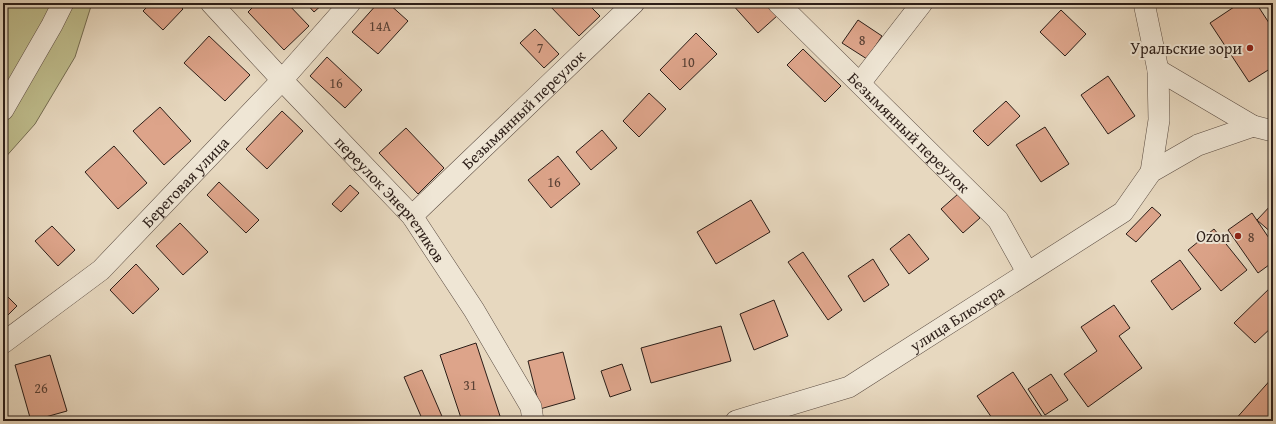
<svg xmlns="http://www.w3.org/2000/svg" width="1276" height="424" viewBox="0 0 1276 424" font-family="'Gentium Book Plus',serif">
<rect width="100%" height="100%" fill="#e7d8bf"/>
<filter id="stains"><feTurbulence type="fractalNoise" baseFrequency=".005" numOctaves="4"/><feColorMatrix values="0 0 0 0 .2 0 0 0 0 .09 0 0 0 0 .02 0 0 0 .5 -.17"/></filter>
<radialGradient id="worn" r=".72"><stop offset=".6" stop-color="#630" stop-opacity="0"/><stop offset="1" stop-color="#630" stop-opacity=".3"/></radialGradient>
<path fill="#bebc8c" stroke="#756d52" d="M3 3H92L75 57 35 124 3 160Z"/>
<g fill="#dda48a" stroke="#2c1e18">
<path d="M151 3H177L183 9 163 30 143 11Z"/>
<path d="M257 3H287L309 26 284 50 248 12Z"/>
<path d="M306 3H324L314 12Z"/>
<path d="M378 3H388L408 21 378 54 352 32Z"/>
<path d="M547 3H587L600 16 579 36Z"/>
<path d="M731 3H765L777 16 758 33Z"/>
<path d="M1240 3H1256L1273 29V67L1249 82 1210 23Z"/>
<path d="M1061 10 1086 34 1065 56 1040 32Z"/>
<path d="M858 20 882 36 867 59 842 43Z"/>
<path d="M535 29 559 54 544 68 520 43Z"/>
<path d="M696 33 717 54 680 90 660 70Z"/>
<path d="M209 36 250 75 225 101 184 63Z"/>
<path d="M803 49 841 86 825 102 787 65Z"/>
<path d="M327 57 362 90 345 108 310 76Z"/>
<path d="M1108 76 1135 116 1108 134 1081 95Z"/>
<path d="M649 93 666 109 639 137 623 121Z"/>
<path d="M1006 101 1020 116 988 146 973 131Z"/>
<path d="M160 107 191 141 164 165 133 131Z"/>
<path d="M282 111 303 131 267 169 246 149Z"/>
<path d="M1045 127 1069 164 1041 182 1016 145Z"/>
<path d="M406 128 444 168 418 194 379 153Z"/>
<path d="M602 130 617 148 591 170 576 152Z"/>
<path d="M114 146 147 183 118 209 85 172Z"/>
<path d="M558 156 580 184 551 208 528 180Z"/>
<path d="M219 182 259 220 246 233 207 195Z"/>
<path d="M350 185 359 193 341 212 332 204Z"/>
<path d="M958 194 980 218 963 233 941 209Z"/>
<path d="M751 200 770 232 716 264 697 232Z"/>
<path d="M1273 203V234L1257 220Z"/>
<path d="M1152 207 1161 215 1136 242 1126 234Z"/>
<path d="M1252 213 1273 244V262L1258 273 1228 230Z"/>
<path d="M180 223 208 252 183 275 156 246Z"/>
<path d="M52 226 75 250 58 266 35 241Z"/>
<path d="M1214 229 1247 270 1221 291 1188 250Z"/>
<path d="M909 234 929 259 909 274 890 249Z"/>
<path d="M803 252 842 310 828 320 788 262Z"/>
<path d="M873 259 889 285 864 302 848 276Z"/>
<path d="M1180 260 1201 289 1172 310 1151 281Z"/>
<path d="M136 264 159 289 133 314 110 290Z"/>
<path d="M1273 285V326L1255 343 1234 323Z"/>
<path d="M3 292 17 306 4 319 3 318Z"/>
<path d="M774 300 788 336 754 350 740 314Z"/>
<path d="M1114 305 1130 328 1119 336 1142 368 1088 407 1064 374 1097 351 1081 327Z"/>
<path d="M721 326 731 361 651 383 641 348Z"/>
<path d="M476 343 500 416 486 421H462L440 355Z"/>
<path d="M563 352 575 399 540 409 528 361Z"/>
<path d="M50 355 67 411 31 421 15 365Z"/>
<path d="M622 364 631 390 610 397 601 371Z"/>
<path d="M422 370 444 421H423L404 377Z"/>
<path d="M1013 372 1043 418 1039 421H994L977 396Z"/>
<path d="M1051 374 1068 400 1045 415 1028 389Z"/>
<path d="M1273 377V421H1234Z"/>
</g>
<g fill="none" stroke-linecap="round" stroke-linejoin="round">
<g stroke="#5b4c42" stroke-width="22">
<g id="minor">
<path id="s1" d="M211 3 282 80 412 216 474 310 531 407 533 421"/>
<path id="s2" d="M778 3 998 220 1027 272"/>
<path d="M1144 3 1158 70 1159 120 1151 172"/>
<path d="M1158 70 1253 126 1273 131"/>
<path d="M860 83 922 3"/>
<path d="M3 110 52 25 63 3"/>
<path id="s3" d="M412 216 634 3"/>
<path id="s4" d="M3 343 101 270 282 80 350 3"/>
<path id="s5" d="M736 421 849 387 1123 212 1151 172 1198 145 1253 126"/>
</g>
</g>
<use href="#minor" stroke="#efe6d5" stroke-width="21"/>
</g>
<g fill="#8f2418" stroke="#efe6d5" stroke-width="1.5">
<circle cx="1250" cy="48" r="4"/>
<circle cx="1238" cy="236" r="4"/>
</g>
<g text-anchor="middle" stroke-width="4" stroke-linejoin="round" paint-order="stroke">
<g font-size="14" fill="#584034">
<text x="380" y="31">14А</text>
<text x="862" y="45">8</text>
<text x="540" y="53">7</text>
<text x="688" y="67">10</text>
<text x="336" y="88">16</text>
<text x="554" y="187">16</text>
<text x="1251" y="242">8</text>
<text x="470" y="390">31</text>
<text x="41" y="393">26</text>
</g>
<g font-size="16" fill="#2c1e18" stroke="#efe6d5" text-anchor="end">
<text x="1242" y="54">Уральские зори</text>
<text x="1230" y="242">Ozon</text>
</g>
<g font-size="16" fill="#2c1e18" stroke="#efe6d5">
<text dy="6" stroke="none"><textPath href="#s3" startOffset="154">Безымянный переулок</textPath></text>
<text dy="6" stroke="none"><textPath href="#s2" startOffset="184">Безымянный переулок</textPath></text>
<text dy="6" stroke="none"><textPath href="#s4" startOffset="244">Береговая улица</textPath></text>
<text dy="6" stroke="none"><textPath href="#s1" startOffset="266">переулок Энергетиков</textPath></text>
<text dy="6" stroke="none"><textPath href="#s5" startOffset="246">улица Блюхера</textPath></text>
</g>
</g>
<rect width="1276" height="424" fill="none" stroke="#e7d8bf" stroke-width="16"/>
<rect x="4" y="4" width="1268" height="416" fill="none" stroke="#2c1e18" stroke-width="2"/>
<rect x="8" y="8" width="1260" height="408" fill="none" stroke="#2c1e18"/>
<rect width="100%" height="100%" filter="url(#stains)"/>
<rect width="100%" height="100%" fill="url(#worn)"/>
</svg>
